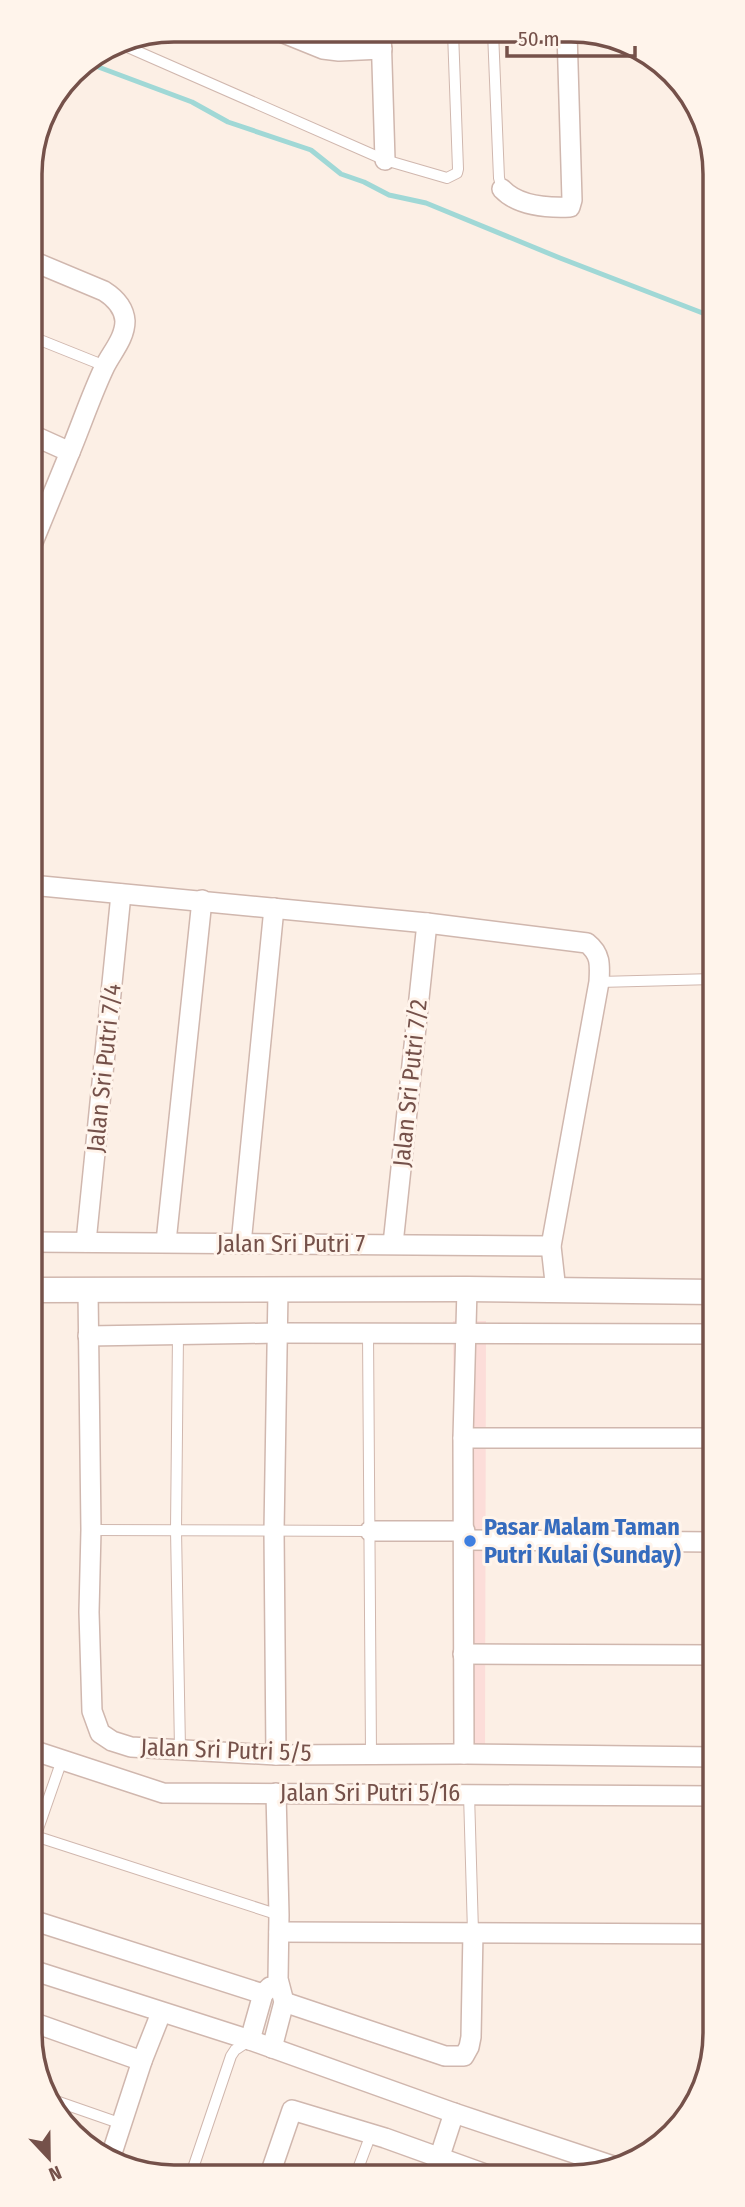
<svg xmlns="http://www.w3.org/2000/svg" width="745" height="2207" viewBox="0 0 745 2207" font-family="'Fira Sans Condensed',sans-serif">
<rect width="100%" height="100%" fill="#fcefe5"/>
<path fill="#fcddd9" d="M453 1321H486L485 1762 455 1761Z"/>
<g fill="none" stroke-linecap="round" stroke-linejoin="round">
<path stroke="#a0d8d6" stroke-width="5" d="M85 62 192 102 228 122 311 150 341 174 364 182 389 195 426 203 560 258 713 317"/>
<g stroke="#d0b7ae" stroke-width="12">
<g id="service">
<path d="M493 32 499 178 502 189"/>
<path d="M116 42 385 160 447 178 457 173 458 169 453 32"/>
<path d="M30 336 105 366"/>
<path d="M599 982 714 979"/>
<path d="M368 1333 371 1754"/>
<path d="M178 1335 176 1530 180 1749"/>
<path d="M91 1530 370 1531"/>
<path d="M469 1794 473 1932"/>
<path d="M32 1835 279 1915"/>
<path d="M32 1846 62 1760"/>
<path d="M53 2100 122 2124"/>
<path d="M191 2174 231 2056 235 2050 250 2040"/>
<path d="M356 2174 371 2134"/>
</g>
</g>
<g stroke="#d0b7ae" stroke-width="22">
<g id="minor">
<path d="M276 30 323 49 339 51 382 49"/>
<path d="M381 31 385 160"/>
<path d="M502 189C518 206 548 208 570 207L572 200 567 32"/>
<path d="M30 260 104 291C115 298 124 308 125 321 125 338 112 352 105 366 92 393 82 423 70 452L30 434"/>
<path d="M31 547 70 452"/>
<path d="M31 885 427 923 587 943C601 954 600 965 599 982L551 1246 556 1291"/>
<path d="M31 1242 551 1246"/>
<path d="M86 1242 121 894"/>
<path d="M166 1242 202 900"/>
<path d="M241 1244 274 908"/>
<path d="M393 1244 427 923"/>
<path d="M88 1291 91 1530 89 1612 92 1711 100 1733 112 1741 131 1747 276 1755 464 1754 715 1757"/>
<path d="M88 1336 278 1333 714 1334"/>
<path d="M463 1438H714"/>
<path d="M370 1531H465"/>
<path d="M464 1540 714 1542"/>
<path d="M463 1654 714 1655"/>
<path d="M32 1750 163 1793 715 1796"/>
<path d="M464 1754 463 1438 467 1289"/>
<path d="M276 1755 274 1531 278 1291"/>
<path d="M32 1920 263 1994"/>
<path d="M279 1932 715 1934"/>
<path d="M32 1970 250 2040 454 2113 613 2166"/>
<path d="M284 2002 445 2056H464L469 2047 471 2037 473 1932"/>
<path d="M32 2022 142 2061"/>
<path d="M250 2040 263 1994 270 1987"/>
<path d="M272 2048 284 2002 278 1979 279 1915 276 1793"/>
<path d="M111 2156 142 2061 161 2013"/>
<path d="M270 2174 292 2110 385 2138 488 2175"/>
<path d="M434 2174 454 2113"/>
</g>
</g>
<g stroke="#d0b7ae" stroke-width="27">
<path id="tertiary" d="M31 1290 467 1289 714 1292"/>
</g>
<use href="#service" stroke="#fff" stroke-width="10"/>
<use href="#minor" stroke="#fff" stroke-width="19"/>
<use href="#tertiary" stroke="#fff" stroke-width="24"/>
</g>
<circle fill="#3f7fe0" stroke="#fff4eb" stroke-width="2.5" cx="470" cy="1541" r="7"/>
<g text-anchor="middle" stroke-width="6" stroke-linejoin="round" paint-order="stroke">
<g font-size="24" fill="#75514a" stroke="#fff4eb">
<text transform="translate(104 1068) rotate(-84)" y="8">Jalan Sri Putri 7/4</text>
<text transform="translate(410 1083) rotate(-84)" y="8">Jalan Sri Putri 7/2</text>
<text x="291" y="1252">Jalan Sri Putri 7</text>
<text transform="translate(226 1750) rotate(2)" y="8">Jalan Sri Putri 5/5</text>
<text x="370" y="1801">Jalan Sri Putri 5/16</text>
</g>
<g font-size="24" font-weight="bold" fill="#366cbe" stroke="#fff4eb" text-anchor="start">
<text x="484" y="1535">Pasar Malam Taman<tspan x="484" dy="28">Putri Kulai (Sunday)</tspan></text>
</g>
</g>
<path d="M0 0H745V2207H0ZM174 42H571A132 132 0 0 1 703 174V2033A132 132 0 0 1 571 2165H174A132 132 0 0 1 42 2033V174A132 132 0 0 1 174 42Z" fill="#fff4eb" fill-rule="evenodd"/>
<path fill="none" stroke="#75514a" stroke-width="3.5" d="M174 42H571A132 132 0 0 1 703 174V2033A132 132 0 0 1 571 2165H174A132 132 0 0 1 42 2033V174A132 132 0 0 1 174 42Z"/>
<g transform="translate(49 2158) rotate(158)" stroke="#fff4eb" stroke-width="5" paint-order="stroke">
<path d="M0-5L12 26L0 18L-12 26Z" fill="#75514a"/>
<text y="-10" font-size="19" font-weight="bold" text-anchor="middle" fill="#75514a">N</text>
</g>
<path d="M507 46v10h128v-10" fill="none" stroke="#75514a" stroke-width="3.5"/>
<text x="518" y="46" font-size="21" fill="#75514a" stroke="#fff4eb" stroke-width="5" paint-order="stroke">50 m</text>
</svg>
